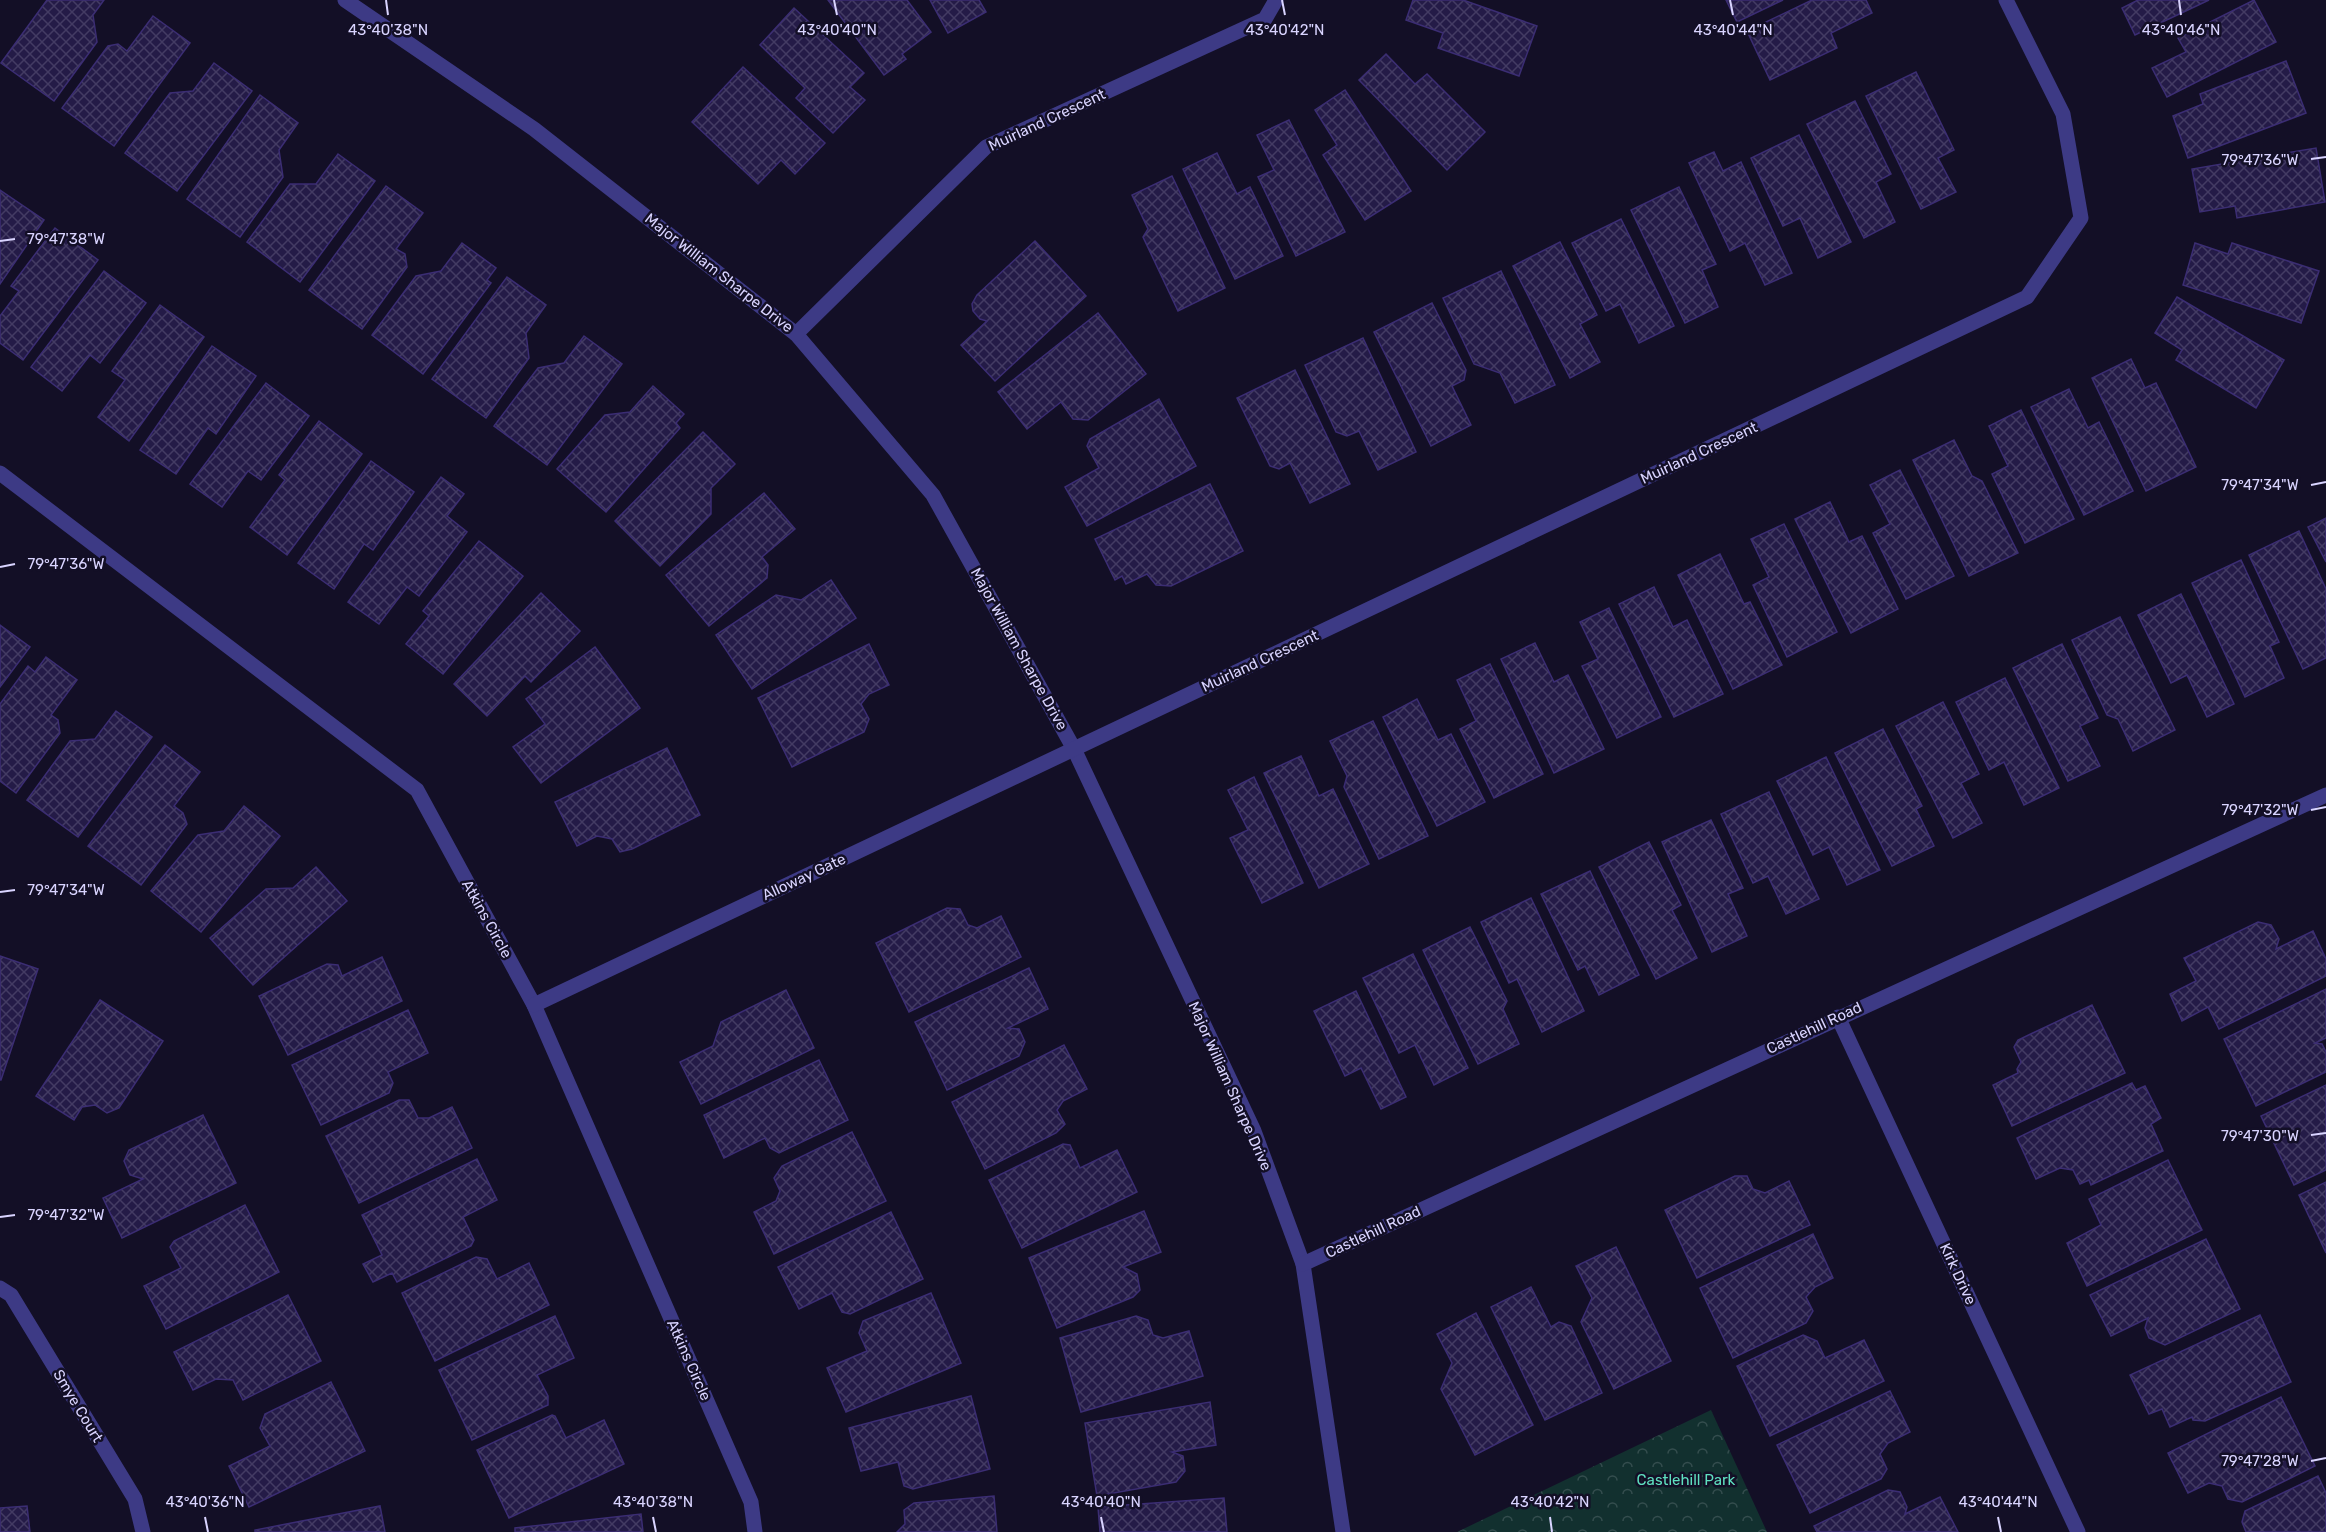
<svg xmlns="http://www.w3.org/2000/svg" width="2326" height="1532" viewBox="0 0 2326 1532" font-family="Rubik,sans-serif">
<defs>
<pattern id="forest-crowns" width="20" height="18" patternUnits="userSpaceOnUse" patternTransform="scale(1.5)"><rect width="20" height="18" fill="#12302f"/><path d="M2 6a3 3 0 1 1 6 0M12 15a3 3 0 1 1 6 0" fill="none" stroke="#344d4e"/></pattern>
<pattern id="building-cross-hatch" width="8" height="8" patternUnits="userSpaceOnUse" patternTransform="scale(1.5)"><rect width="8" height="8" fill="#241b47"/><path d="M0 0l8 8M0 8l8-8" fill="none" stroke="#433b63"/></pattern>
</defs>
<rect width="100%" height="100%" fill="#130f26"/>
<path fill="url(#forest-crowns)" d="M1711 1410 1767 1532H1457Z"/>
<g fill="url(#building-cross-hatch)" stroke="#3b2d73" stroke-width="1.5">
<path d="M47 0H104L93 15 97 42 54 101 1 63Z"/>
<path d="M828 0H907L931 32 902 54 906 59 884 75Z"/>
<path d="M930 0H979L986 12 948 33Z"/>
<path d="M1413 0H1463L1537 26 1519 76 1438 48 1443 33 1406 20Z"/>
<path d="M1726 0H1783L1737 22Z"/>
<path d="M1812 0H1866L1872 13 1831 33 1837 48 1770 80 1747 31Z"/>
<path d="M2209 0 2135 35 2122 8 2138 0Z"/>
<path d="M2254 0 2276 42 2167 97 2152 68 2186 52 2178 38Z"/>
<path d="M794 8 864 73 850 87 865 100 833 133 796 98 805 88 760 45Z"/>
<path d="M153 16 190 43 114 146 62 108 108 46 118 44 127 51Z"/>
<path d="M1386 54 1415 84 1427 74 1485 132 1447 170 1359 80Z"/>
<path d="M2286 61 2306 113 2188 158 2173 116 2203 104 2200 94Z"/>
<path d="M214 63 252 91 177 191 125 153 170 93 193 91Z"/>
<path d="M743 67 825 143 795 174 781 160 758 184 692 122Z"/>
<path d="M1916 72 1954 150 1938 158 1956 192 1921 209 1866 96Z"/>
<path d="M1345 90 1411 191 1365 220 1323 155 1337 145 1315 110Z"/>
<path d="M260 95 298 123 279 150 283 177 240 237 187 199Z"/>
<path d="M1855 101 1891 174 1876 182 1895 222 1864 238 1807 124Z"/>
<path d="M1289 120 1345 232 1296 256 1258 177 1274 170 1257 135Z"/>
<path d="M1799 135 1851 242 1818 258 1800 218 1783 226 1751 158Z"/>
<path d="M2316 148 2325 202 2237 218 2235 206 2200 212 2192 169Z"/>
<path d="M1714 152 1723 171 1741 162 1792 273 1765 285 1745 243 1730 251 1689 163Z"/>
<path d="M1217 153 1237 194 1250 187 1283 256 1235 279 1183 169Z"/>
<path d="M338 154 375 181 300 282 247 242 290 184H316Z"/>
<path d="M1172 176 1225 288 1178 311 1143 237 1148 229 1132 195Z"/>
<path d="M386 186 423 213 396 249 405 254 407 267 362 329 309 290Z"/>
<path d="M1679 187 1716 264 1702 270 1718 307 1685 323 1631 210Z"/>
<path d="M0 190 44 220 0 284Z"/>
<path d="M1621 219 1674 326 1639 343 1620 304 1606 311 1572 243Z"/>
<path d="M55 228 98 260 23 360 0 343V316L19 291 11 286Z"/>
<path d="M1035 241 1086 296 995 381 961 345 987 321 980 319 973 311 972 304 977 295Z"/>
<path d="M1560 242 1597 315 1580 324 1600 362 1570 378 1513 266Z"/>
<path d="M462 243 496 268 487 280 491 283 423 374 372 335 416 276 441 271Z"/>
<path d="M2195 243 2228 254 2232 243 2319 271 2301 323 2183 285Z"/>
<path d="M104 271 146 303 100 363 90 355 62 391 31 367Z"/>
<path d="M1501 271 1555 385 1515 403 1500 373 1474 364 1443 298Z"/>
<path d="M507 277 546 305 526 333 529 358 486 418 432 379Z"/>
<path d="M2177 297 2284 360 2256 408 2176 360 2182 350 2155 333Z"/>
<path d="M1432 303 1466 370 1464 380 1452 386 1471 425 1431 446 1374 332Z"/>
<path d="M160 305 204 337 129 441 98 417 125 380 112 371Z"/>
<path d="M1098 313 1146 374 1088 420 1073 419 1061 402 1027 429 998 392Z"/>
<path d="M584 336 622 364 547 465 494 426 538 368 564 363Z"/>
<path d="M1363 338 1416 452 1378 470 1359 431 1347 436 1336 432 1305 365Z"/>
<path d="M212 346 256 376 216 434 208 428 176 474 140 450Z"/>
<path d="M2131 359 2145 388 2156 383 2196 467 2146 491 2092 378Z"/>
<path d="M1295 370 1350 484 1310 503 1290 463 1279 469 1270 466 1237 398Z"/>
<path d="M266 383 309 416 261 480 248 471 222 507 190 484Z"/>
<path d="M653 386 684 414 676 423 680 428 606 512 557 469 605 415 630 412Z"/>
<path d="M2069 389 2088 428 2099 422 2133 491 2084 515 2031 407Z"/>
<path d="M1159 399 1196 466 1087 526 1065 487 1099 468 1087 446 1090 439Z"/>
<path d="M2021 410 2074 519 2025 543 1992 474 2008 466 1989 426Z"/>
<path d="M319 421 362 454 287 555 250 527 285 480 279 475Z"/>
<path d="M703 432 735 464 711 488V514L660 566 615 521Z"/>
<path d="M1954 440 1972 476 1982 481 2018 553 1969 576 1913 460Z"/>
<path d="M371 461 414 492 373 550 364 544 334 589 298 563Z"/>
<path d="M1900 470 1954 576 1906 599 1873 533 1890 524 1870 485Z"/>
<path d="M441 477 464 494 447 516 467 532 419 596 407 587 379 624 348 602Z"/>
<path d="M1210 484 1243 551 1171 586 1156 585 1147 574 1126 584 1122 576 1115 580 1095 539Z"/>
<path d="M764 493 795 529 762 557 768 565 767 578 709 626 666 575Z"/>
<path d="M1830 502 1849 542 1862 536 1898 609 1851 633 1795 519Z"/>
<path d="M2326 518V562L2308 527Z"/>
<path d="M1784 524 1837 632 1787 657 1753 585 1769 577 1751 539Z"/>
<path d="M2299 531 2326 589V658L2303 669 2249 555Z"/>
<path d="M479 541 523 576 443 674 406 644 429 616 423 611Z"/>
<path d="M1720 554 1744 604 1750 602 1782 665 1733 689 1678 575Z"/>
<path d="M2241 560 2279 642 2270 646 2284 678 2245 697 2192 583Z"/>
<path d="M831 580 856 618 752 689 716 635 776 595 801 600Z"/>
<path d="M1654 587 1673 627 1687 620 1723 694 1674 717 1619 604Z"/>
<path d="M541 593 580 631 531 682 525 676 487 716 454 684Z"/>
<path d="M2181 594 2234 704 2207 717 2187 675 2171 683 2138 615Z"/>
<path d="M1609 608 1661 717 1617 738 1582 666 1598 659 1580 622Z"/>
<path d="M2120 617 2175 730 2133 751 2118 719 2107 715 2072 640Z"/>
<path d="M0 625 30 647 0 687Z"/>
<path d="M1535 643 1554 682 1568 675 1604 749 1554 773 1501 659Z"/>
<path d="M869 644 889 685 869 694 861 704 869 719 864 732 792 767 758 698Z"/>
<path d="M2062 644 2098 718 2080 726 2100 766 2068 781 2013 668Z"/>
<path d="M595 647 640 708 541 783 513 747 545 724 526 699Z"/>
<path d="M46 657 77 680 51 715 58 720 60 733 16 793 0 781V704L28 666 35 672Z"/>
<path d="M1490 664 1543 774 1494 798 1460 729 1476 721 1457 680Z"/>
<path d="M2005 678 2059 788 2024 805 2004 762 1989 770 1956 702Z"/>
<path d="M1417 699 1438 740 1451 734 1485 802 1437 826 1383 717Z"/>
<path d="M1943 702 1979 774 1961 783 1982 823 1953 838 1896 726Z"/>
<path d="M116 711 152 737 78 837 27 800 70 741 95 739Z"/>
<path d="M1373 721 1428 836 1379 859 1344 787 1347 776 1330 741Z"/>
<path d="M1883 729 1922 806 1916 809 1934 846 1892 866 1835 753Z"/>
<path d="M165 745 200 772 174 806 183 813 187 824 141 885 88 846Z"/>
<path d="M667 748 700 815 632 849 620 852 612 839 597 836 577 846 555 802Z"/>
<path d="M1301 756 1319 796 1333 789 1369 864 1319 888 1264 773Z"/>
<path d="M1826 757 1880 870 1847 885 1829 847 1813 855 1777 781Z"/>
<path d="M1254 777 1303 883 1262 903 1230 838 1248 830 1228 790Z"/>
<path d="M1769 792 1819 899 1786 914 1768 876 1753 883 1721 814Z"/>
<path d="M244 806 280 836 201 932 151 891 198 835 224 831Z"/>
<path d="M1711 820 1743 888 1728 894 1747 936 1712 952 1662 842Z"/>
<path d="M1649 842 1681 905 1672 910 1697 958 1656 979 1599 867Z"/>
<path d="M316 867 347 901 253 985 210 938 266 889 293 888Z"/>
<path d="M1590 871 1639 975 1599 995 1585 966 1578 970 1541 894Z"/>
<path d="M1531 898 1584 1011 1542 1032 1517 979 1509 983 1481 922Z"/>
<path d="M947 908 960 909 968 925 977 928 1001 916 1021 957 909 1012 876 943Z"/>
<path d="M2258 922 2271 925 2279 939 2276 949 2313 931 2326 959V976L2219 1029 2208 1007 2182 1021 2170 994 2196 981 2184 958Z"/>
<path d="M1470 927 1507 1001 1503 1009 1519 1044 1478 1064 1423 950Z"/>
<path d="M1413 954 1468 1068 1434 1085 1415 1045 1399 1053 1363 978Z"/>
<path d="M0 956 38 969 1 1080H0Z"/>
<path d="M382 957 402 1001 288 1055 259 996 327 964 338 965 342 976Z"/>
<path d="M1029 968 1048 1009 1008 1028 1019 1029 1025 1042 1019 1056 947 1090 915 1022Z"/>
<path d="M2326 989V1038L2315 1043 2322 1044 2326 1052V1072L2256 1106 2224 1039Z"/>
<path d="M786 990 814 1048 701 1104 680 1062 713 1046 721 1022Z"/>
<path d="M1356 991 1406 1097 1381 1109 1361 1068 1345 1076 1314 1011Z"/>
<path d="M100 1000 163 1041 119 1108 107 1113 95 1105 82 1107 74 1120 36 1096Z"/>
<path d="M2092 1005 2125 1073 2012 1126 1993 1085 2018 1073 2017 1069 2021 1062 2014 1047 2018 1040Z"/>
<path d="M408 1010 428 1053 388 1072 393 1083 389 1093 321 1125 292 1065Z"/>
<path d="M1064 1045 1087 1089 1063 1101 1057 1110 1065 1124 1056 1133 985 1169 952 1102Z"/>
<path d="M819 1060 848 1120 779 1153 770 1148 765 1138 724 1158 704 1115Z"/>
<path d="M2132 1083 2136 1090 2145 1086 2161 1118 2151 1124 2163 1151 2091 1185 2089 1180 2080 1184 2073 1170 2060 1168 2036 1179 2017 1138Z"/>
<path d="M2326 1085V1170L2294 1185 2261 1116Z"/>
<path d="M399 1100H409L418 1118H429L452 1107 472 1148 359 1203 326 1136Z"/>
<path d="M203 1115 236 1183 122 1238 103 1198 143 1179 130 1175 124 1161 129 1150Z"/>
<path d="M852 1132 886 1201 774 1254 754 1212 776 1201 780 1191 774 1178 782 1166Z"/>
<path d="M1063 1144 1070 1145 1080 1168 1117 1150 1137 1192 1022 1248 989 1180Z"/>
<path d="M477 1159 497 1200 463 1217 474 1240 471 1246 397 1282 392 1273 373 1282 363 1264 382 1255 362 1215Z"/>
<path d="M2168 1160 2202 1230 2087 1286 2067 1243 2101 1225 2089 1199Z"/>
<path d="M1735 1176H1747L1753 1189 1765 1193 1789 1181 1810 1225 1697 1278 1665 1210Z"/>
<path d="M2326 1182V1253L2299 1195Z"/>
<path d="M245 1205 279 1272 166 1329 144 1286 181 1268 170 1247 174 1241Z"/>
<path d="M1144 1211 1161 1252 1123 1267 1137 1274 1140 1290 1133 1297 1057 1328 1029 1258Z"/>
<path d="M891 1212 923 1279 850 1314 842 1312 832 1293 799 1309 778 1267Z"/>
<path d="M1813 1234 1833 1278 1815 1287 1806 1297 1813 1311 1806 1323 1733 1358 1700 1288Z"/>
<path d="M2206 1239 2240 1309 2165 1345 2149 1338 2145 1328 2148 1318 2111 1336 2090 1295Z"/>
<path d="M1616 1247 1671 1361 1614 1389 1581 1322 1592 1298 1576 1266Z"/>
<path d="M476 1257 487 1259 497 1279 529 1263 549 1305 435 1361 402 1293Z"/>
<path d="M1531 1287 1551 1327 1559 1322 1571 1326 1602 1393 1545 1420 1491 1307Z"/>
<path d="M931 1293 961 1363 846 1412 827 1368 867 1351 859 1333 863 1321Z"/>
<path d="M288 1295 321 1361 243 1400 233 1380 216 1379 193 1390 174 1352Z"/>
<path d="M1476 1313 1533 1425 1475 1455 1441 1389 1452 1363 1437 1334Z"/>
<path d="M2260 1315 2291 1382 2205 1421 2193 1420 2192 1417 2170 1427 2162 1409 2149 1414 2130 1375Z"/>
<path d="M555 1316 574 1358 537 1375 548 1396V1405L472 1440 439 1370Z"/>
<path d="M1136 1316 1148 1320 1153 1335 1163 1338 1189 1331 1203 1376 1081 1412 1060 1338Z"/>
<path d="M1803 1335 1817 1341 1825 1358 1864 1340 1884 1381 1770 1436 1737 1366Z"/>
<path d="M331 1382 365 1451 249 1507 229 1466 270 1446 260 1428 265 1414Z"/>
<path d="M1890 1391 1910 1432 1888 1443 1880 1454 1887 1469 1881 1479 1810 1513 1777 1445Z"/>
<path d="M971 1396 990 1469 913 1489 904 1486 898 1462 861 1471 849 1428Z"/>
<path d="M2281 1397 2315 1466 2242 1502 2228 1499 2222 1486 2209 1483 2188 1493 2168 1453Z"/>
<path d="M1210 1402 1216 1445 1172 1452 1183 1456 1185 1471 1176 1482 1097 1496 1085 1423Z"/>
<path d="M552 1415 555 1416 566 1438 604 1420 624 1464 509 1518 477 1450Z"/>
<path d="M2318 1476 2326 1493V1532H2246L2242 1522 2245 1511Z"/>
<path d="M1888 1490 1900 1492 1907 1507 1905 1514 1940 1497 1958 1532H1817L1814 1526Z"/>
<path d="M994 1496 997 1532H897L905 1524 904 1510 914 1503Z"/>
<path d="M1224 1498 1227 1532H1100L1098 1507Z"/>
<path d="M27 1506 30 1532H0V1508Z"/>
<path d="M380 1506 385 1532H255V1530Z"/>
<path d="M641 1514 643 1532H515V1528Z"/>
</g>
<g fill="none" stroke-linecap="round" stroke-linejoin="round">
<g stroke="#3d3a85" stroke-width="15">
<path d="M345 0 534 129 796 334 933 495 1074 749 1254 1131 1303 1264 1343 1532"/>
<path d="M796 334 986 147 1265 19 1276 0"/>
<path d="M0 473 417 790 534 1005 751 1502 755 1532"/>
<path d="M534 1005 2027 297 2081 218 2063 114 2006 0"/>
<path d="M1838 1017 2078 1532"/>
<path d="M1303 1264 2326 795"/>
<path d="M0 1288 11 1295 135 1499 143 1532"/>
</g>
</g>
<path fill="none" stroke="#d9d4ff" stroke-width="2" d="M386 0 388 15M834 0 837 15M1282 0 1285 15M1730 0 1733 15M2179 0 2181 15M2311 159 2326 157M0 241 15 239M2311 485 2326 482M0 567 15 564M2311 810 2326 807M0 892 15 890M2311 1135 2326 1133M0 1217 15 1215M2311 1461 2326 1458M205 1517 208 1532M653 1517 656 1532M1101 1517 1104 1532M1550 1517 1552 1532M1998 1517 2001 1532"/>
<g text-anchor="middle" stroke-width="5" stroke-linejoin="round" paint-order="stroke">
<g font-size="15" fill="#d9d4ff" stroke="#130f26">
<text transform="translate(1047 120) rotate(-25)" y="5">Muirland Crescent</text>
<text transform="translate(719 273) rotate(38)" y="5">Major William Sharpe Drive</text>
<text transform="translate(1699 453) rotate(-25)" y="5">Muirland Crescent</text>
<text transform="translate(1019 649) rotate(61)" y="5">Major William Sharpe Drive</text>
<text transform="translate(1260 661) rotate(-25)" y="5">Muirland Crescent</text>
<text transform="translate(804 877) rotate(-25)" y="5">Alloway Gate</text>
<text transform="translate(487 919) rotate(61)" y="5">Atkins Circle</text>
<text transform="translate(1814 1028) rotate(-25)" y="5">Castlehill Road</text>
<text transform="translate(1230 1086) rotate(66)" y="5">Major William Sharpe Drive</text>
<text transform="translate(1373 1232) rotate(-25)" y="5">Castlehill Road</text>
<text transform="translate(1958 1274) rotate(65)" y="5">Kirk Drive</text>
<text transform="translate(689 1360) rotate(66)" y="5">Atkins Circle</text>
<text transform="translate(78 1406) rotate(59)" y="5">Smye Court</text>
</g>
<g font-size="15" fill="#5fe0c0" stroke="#130f26">
<text x="1686" y="1485">Castlehill Park</text>
</g>
</g>
<g font-size="15" text-anchor="middle" fill="#d9d4ff" stroke="#130f26" stroke-width="5" stroke-linejoin="round" paint-order="stroke">
<text x="2181" y="35">43°40'46"N</text>
<text x="388" y="35">43°40'38"N</text>
<text x="837" y="35">43°40'40"N</text>
<text x="1285" y="35">43°40'42"N</text>
<text x="1733" y="35">43°40'44"N</text>
<text x="2260" y="165">79°47'36"W</text>
<text x="66" y="244">79°47'38"W</text>
<text x="2260" y="490">79°47'34"W</text>
<text x="66" y="569">79°47'36"W</text>
<text x="2260" y="815">79°47'32"W</text>
<text x="66" y="895">79°47'34"W</text>
<text x="2260" y="1141">79°47'30"W</text>
<text x="66" y="1220">79°47'32"W</text>
<text x="2260" y="1466">79°47'28"W</text>
<text x="205" y="1507">43°40'36"N</text>
<text x="653" y="1507">43°40'38"N</text>
<text x="1101" y="1507">43°40'40"N</text>
<text x="1550" y="1507">43°40'42"N</text>
<text x="1998" y="1507">43°40'44"N</text>
</g>
</svg>
